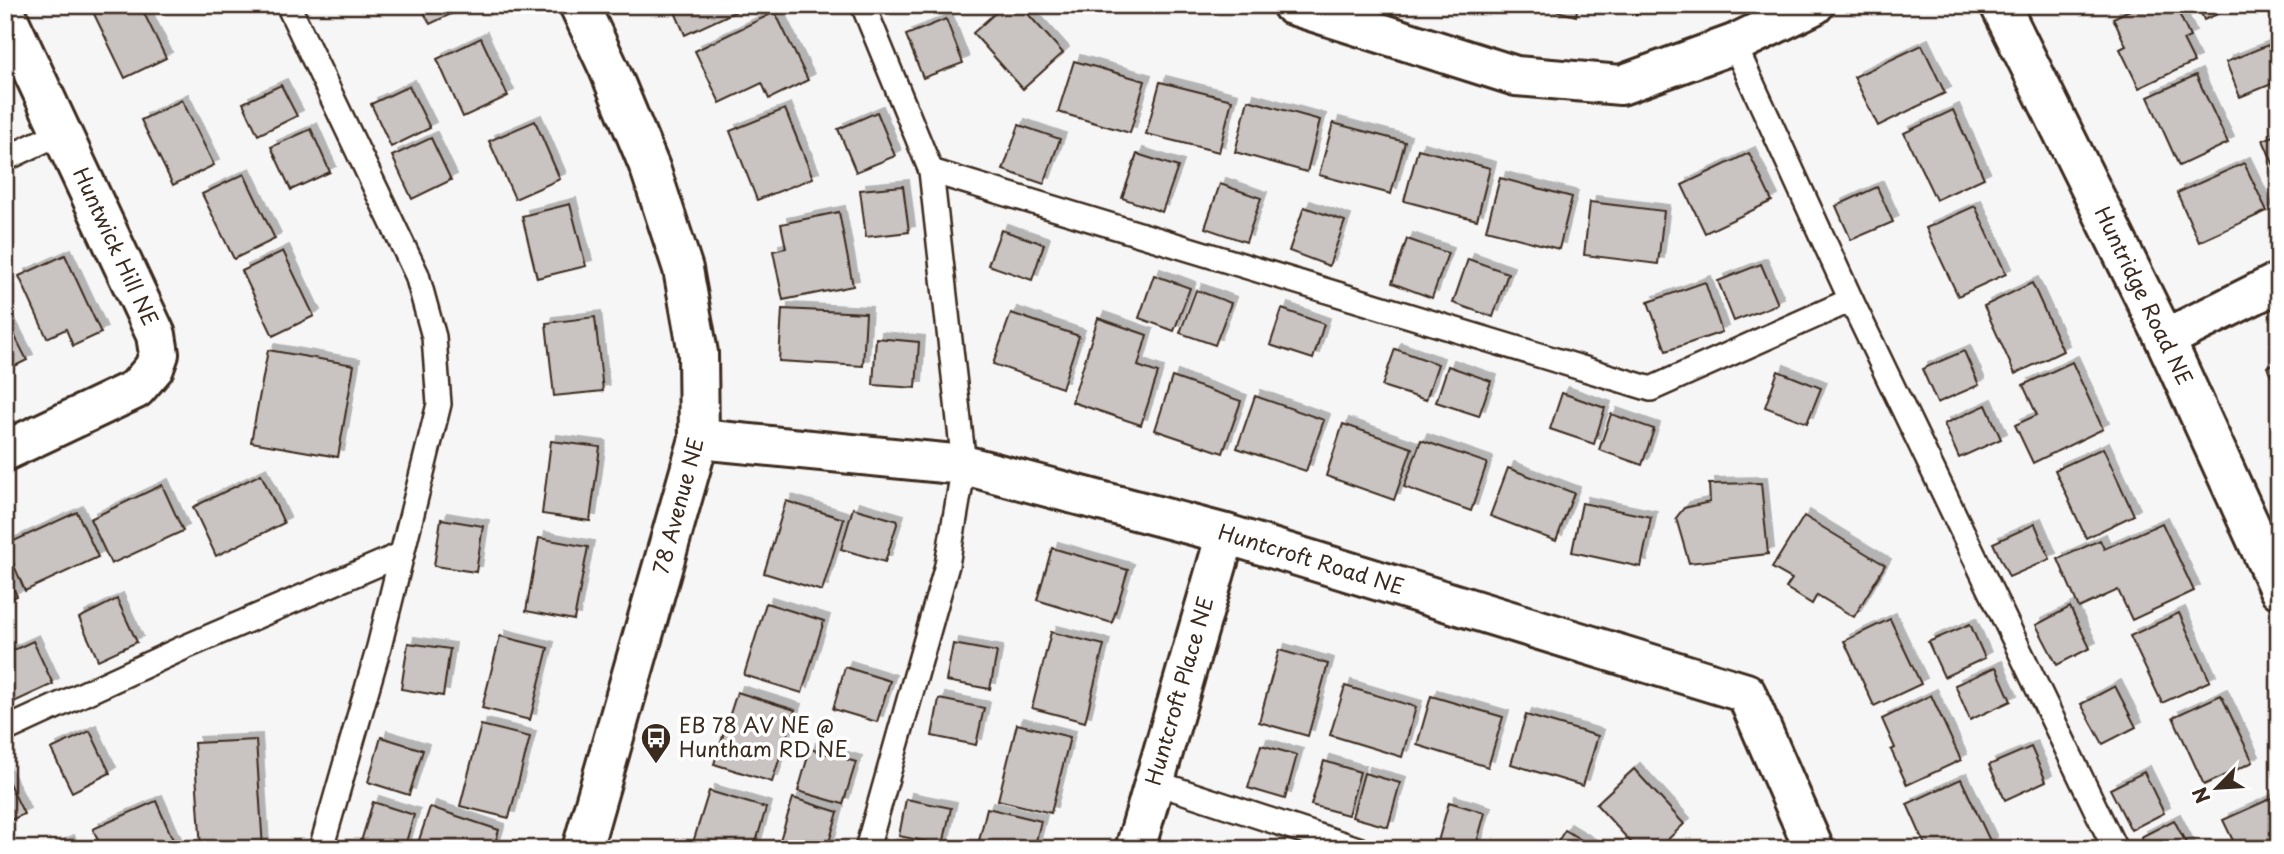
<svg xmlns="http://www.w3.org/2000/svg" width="2284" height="854" viewBox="0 0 2284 854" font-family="'Playpen Sans',sans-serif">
<defs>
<filter id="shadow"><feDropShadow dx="6" dy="-6" stdDeviation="0" flood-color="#0004"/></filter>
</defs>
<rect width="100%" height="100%" fill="#f7f6f6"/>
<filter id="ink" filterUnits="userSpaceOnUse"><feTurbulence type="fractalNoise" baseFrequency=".0143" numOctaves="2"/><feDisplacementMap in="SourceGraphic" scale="14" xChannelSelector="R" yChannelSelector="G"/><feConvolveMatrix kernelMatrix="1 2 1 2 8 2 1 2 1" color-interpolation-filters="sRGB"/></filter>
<g filter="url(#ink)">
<g fill="#c9c3c1" stroke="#3b2a1e" stroke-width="2" filter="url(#shadow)">
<path d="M111 5H140L166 58 125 78 94 14Z"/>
<path d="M420 5H470L430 24Z"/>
<path d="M672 5H737L739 10 685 35Z"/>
<path d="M1004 5H1020L1063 53 1023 89 973 33Z"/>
<path d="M1533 5H1578L1576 16Z"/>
<path d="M1632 5H1656L1636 14Z"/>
<path d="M2140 5H2175L2190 37 2183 40 2194 62 2139 88 2120 49 2126 46 2113 18Z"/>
<path d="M2198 5H2238L2204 20Z"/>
<path d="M775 12 808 80 769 99 762 83 720 103 695 51Z"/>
<path d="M946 19 963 63 923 78 906 35Z"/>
<path d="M481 38 508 96 463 117 437 59Z"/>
<path d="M1922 45 1945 93 1878 126 1854 77Z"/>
<path d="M2268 45 2279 71V81L2240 97 2226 62Z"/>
<path d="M1074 61 1145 81 1130 133 1058 112Z"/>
<path d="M2196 75 2228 143 2179 166 2148 97Z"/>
<path d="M1160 82 1232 100 1219 152 1146 134Z"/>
<path d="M281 85 297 116 258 135 243 103Z"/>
<path d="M409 86 430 128 391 147 371 104Z"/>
<path d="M182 100 214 165 173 185 141 120Z"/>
<path d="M1248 100 1320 120 1307 172 1235 152Z"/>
<path d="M785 109 813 178 757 200 730 131Z"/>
<path d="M1953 110 1984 178 1936 200 1904 133Z"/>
<path d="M877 112 895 156 856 172 838 129Z"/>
<path d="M535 121 560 179 515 199 489 141Z"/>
<path d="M1333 123 1405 142 1391 194 1319 175Z"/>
<path d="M1019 125 1060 139 1044 184 1003 170Z"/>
<path d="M311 129 330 172 291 190 271 147Z"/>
<path d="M2279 134V175H2278L2263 140Z"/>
<path d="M431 138 451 180 412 199 392 156Z"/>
<path d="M1418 149 1490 168 1477 220 1404 201Z"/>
<path d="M1749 153 1772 201 1705 233 1682 185Z"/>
<path d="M1137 154 1178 167 1162 212 1122 198Z"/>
<path d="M2244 163 2267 211 2199 242 2177 193Z"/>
<path d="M244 174 275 239 234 259 202 194Z"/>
<path d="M1500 178 1572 197 1559 249 1486 230Z"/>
<path d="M1220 184 1261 198 1246 242 1205 228Z"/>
<path d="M903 186 909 232 866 237 860 190Z"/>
<path d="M1877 187 1893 222 1851 240 1836 206Z"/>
<path d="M1590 202 1664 211 1658 264 1584 255Z"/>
<path d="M570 204 586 266 537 278 522 216Z"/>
<path d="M1975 206 2006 274 1958 296 1926 228Z"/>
<path d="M1304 207 1345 221 1329 266 1289 251Z"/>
<path d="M839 212 853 286 783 300 773 251 786 248 781 224Z"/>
<path d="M1001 230 1044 244 1032 280 988 265Z"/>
<path d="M1407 239 1448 253 1432 298 1392 283Z"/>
<path d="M283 251 314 316 273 336 242 271Z"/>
<path d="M65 255 101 333 73 346 66 329 47 338 19 276Z"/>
<path d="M1468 259 1508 273 1493 317 1453 303Z"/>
<path d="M1761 264 1778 304 1734 321 1718 281Z"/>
<path d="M1154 275 1190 288 1174 331 1139 318Z"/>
<path d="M1705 282 1722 332 1666 351 1648 302Z"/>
<path d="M2032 283 2063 351 2015 374 1984 306Z"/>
<path d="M1196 290 1231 303 1215 345 1180 333Z"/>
<path d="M782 309 866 313 863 366 779 361Z"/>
<path d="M1282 309 1324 324 1313 359 1270 345Z"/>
<path d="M1011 313 1079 336 1062 388 993 364Z"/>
<path d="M5 317 27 360 5 371Z"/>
<path d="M595 317 603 391 554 396 546 323Z"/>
<path d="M1098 318 1147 335 1138 366 1158 373 1141 425 1072 402Z"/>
<path d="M876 338 919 342 916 388 873 385Z"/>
<path d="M1395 349 1438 364 1426 400 1382 386Z"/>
<path d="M268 350 354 365 338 457 251 442Z"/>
<path d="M1964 351 1979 385 1937 403 1922 369Z"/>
<path d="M2279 361V392L2267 367Z"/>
<path d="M2072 362 2103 429 2033 463 2015 425 2037 415 2023 385Z"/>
<path d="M1448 366 1491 381 1479 416 1436 402Z"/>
<path d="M1778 371 1821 388 1807 423 1765 407Z"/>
<path d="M1172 377 1241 401 1223 453 1155 430Z"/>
<path d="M1562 393 1605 408 1594 444 1550 429Z"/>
<path d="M1255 396 1324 420 1306 471 1237 448Z"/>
<path d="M1986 405 2001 439 1959 458 1944 424Z"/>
<path d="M1611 414 1654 429 1642 465 1599 450Z"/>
<path d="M1343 424 1412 448 1394 500 1326 476Z"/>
<path d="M1421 440 1487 463 1471 511 1404 487Z"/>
<path d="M551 441 600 447 590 521 542 514Z"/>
<path d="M2103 448 2134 515 2086 538 2055 470Z"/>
<path d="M1508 468 1574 493 1556 541 1490 516Z"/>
<path d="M261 474 284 523 216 556 193 507Z"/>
<path d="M1761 483 1768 554 1689 563 1676 518 1684 508 1710 502 1709 484Z"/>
<path d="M162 485 183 531 111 564 90 519Z"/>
<path d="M786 501 844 519 822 591 764 573Z"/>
<path d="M1582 503 1651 517 1641 567 1572 552Z"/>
<path d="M853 508 898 521 885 562 841 549Z"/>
<path d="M77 512 98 557 25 591 5 545Z"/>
<path d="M1804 516 1885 565 1854 617 1817 595 1812 604 1786 588 1792 579 1772 568Z"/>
<path d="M441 519 483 526 476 572 434 566Z"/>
<path d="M2162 523 2194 591 2132 620 2118 590 2079 608 2058 559 2100 540 2104 549Z"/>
<path d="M2035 524 2050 559 2009 577 1993 543Z"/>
<path d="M539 538 588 547 574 620 526 611Z"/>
<path d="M1052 548 1128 570 1112 623 1037 600Z"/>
<path d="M5 571 17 596 5 601Z"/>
<path d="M117 599 137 642 98 660 79 618Z"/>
<path d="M766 603 824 621 802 693 744 675Z"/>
<path d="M2070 607 2090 648 2057 665 2036 625Z"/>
<path d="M2179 613 2210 681 2162 703 2130 636Z"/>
<path d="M1890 619 1921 684 1874 706 1844 641Z"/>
<path d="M1970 624 1985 658 1944 677 1928 642Z"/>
<path d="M1051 632 1104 645 1085 722 1032 708Z"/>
<path d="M500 636 548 648 530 720 482 708Z"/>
<path d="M33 641 53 684 14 702 5 684V654Z"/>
<path d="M408 643 450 649 443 696 401 689Z"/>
<path d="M953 644 997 652 990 689 946 681Z"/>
<path d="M1279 650 1328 664 1308 736 1259 722Z"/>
<path d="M845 667 890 681 877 722 833 709Z"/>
<path d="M1996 667 2011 701 1970 720 1955 685Z"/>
<path d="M1345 686 1416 707 1402 757 1330 735Z"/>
<path d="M2115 686 2136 727 2103 744 2081 704Z"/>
<path d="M737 692 795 710 772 782 714 764Z"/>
<path d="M1931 695 1961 760 1907 785 1891 750 1895 748 1882 719Z"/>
<path d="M2221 695 2253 762 2204 785 2173 717Z"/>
<path d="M1431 696 1503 717 1488 767 1417 745Z"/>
<path d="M939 699 984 708 976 745 932 736Z"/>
<path d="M1526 715 1598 736 1583 786 1511 764Z"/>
<path d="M1017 724 1070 737 1051 813 998 800Z"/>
<path d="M481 725 530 737 509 818 460 806Z"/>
<path d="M90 731 110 773 72 792 51 749Z"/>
<path d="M381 737 423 750 409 795 368 782Z"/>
<path d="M256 740 263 849H201L194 743Z"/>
<path d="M1261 745 1297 755 1285 799 1248 788Z"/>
<path d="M2031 747 2046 781 2005 800 1989 765Z"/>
<path d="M810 749 856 762 843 804 798 791Z"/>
<path d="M1324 761 1360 772 1348 815 1311 805Z"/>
<path d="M1634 769 1684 824 1658 849H1637L1596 804Z"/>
<path d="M2144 772 2164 813 2131 830 2110 789Z"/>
<path d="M1364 773 1400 783 1388 827 1352 817Z"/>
<path d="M5 775 24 814 5 823Z"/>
<path d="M1961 779 1991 843 1979 849H1927L1907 804Z"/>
<path d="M709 791 766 808 754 849H691Z"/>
<path d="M793 798 838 812 827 849H810L780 840Z"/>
<path d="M2272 798 2279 811V849H2237L2223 820Z"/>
<path d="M906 799 951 808 943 845 899 836Z"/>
<path d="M156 801 177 849H102L93 829Z"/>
<path d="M373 802 414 815 404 849 359 848Z"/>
<path d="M1449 802 1485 813 1475 849H1449L1437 845Z"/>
<path d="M430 807 499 830 493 849H416Z"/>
<path d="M987 808 1041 821 1034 849H977Z"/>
<path d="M2174 820 2189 849H2147L2141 837Z"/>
<path d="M1565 830 1596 849H1553Z"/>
<path d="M68 841 71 849H51Z"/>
</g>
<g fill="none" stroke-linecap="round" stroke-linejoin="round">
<g stroke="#3b2a1e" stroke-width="28">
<g id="service">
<path d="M288 5 417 275 434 337 439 404 379 647 321 849"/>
<path d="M863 5 931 171 964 465 947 565 867 849"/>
<path d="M1734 44 1851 300 2115 849"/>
<path d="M5 159 62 132"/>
<path d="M931 171 1651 389 1851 300"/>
<path d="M5 730 183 648 402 554"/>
<path d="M1154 782 1358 849"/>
</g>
</g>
<g stroke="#3b2a1e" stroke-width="44">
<g id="minor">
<path d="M579 5 609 69 650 168 683 269 698 353 699 439 582 849"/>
<path d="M1292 5 1516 76 1621 85 1734 44 1814 5"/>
<path d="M2000 5 2165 339 2279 589"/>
<path d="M5 12 156 335 159 354 154 368 136 389 5 451"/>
<path d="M2165 339 2279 282"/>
<path d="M699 439 964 465 1226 534 1746 693 1814 849"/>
<path d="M1135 849 1226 534"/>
</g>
</g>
<use href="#service" stroke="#fff" stroke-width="23"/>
<use href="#minor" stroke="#fff" stroke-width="38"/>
</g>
</g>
<defs>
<g id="bus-pin" transform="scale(1.575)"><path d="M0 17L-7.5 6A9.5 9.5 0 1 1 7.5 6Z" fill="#3b2a1e" stroke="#fff"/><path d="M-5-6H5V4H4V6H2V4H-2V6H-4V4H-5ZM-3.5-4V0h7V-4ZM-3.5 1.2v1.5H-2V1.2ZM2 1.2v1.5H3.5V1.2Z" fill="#fff"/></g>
</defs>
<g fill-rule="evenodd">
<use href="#bus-pin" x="656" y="738"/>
</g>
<g text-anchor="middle" stroke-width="7" stroke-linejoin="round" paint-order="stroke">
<g font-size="21" fill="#3b2a1e" stroke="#fff">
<text transform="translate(115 247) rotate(65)" y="7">Huntwick Hill NE</text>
<text transform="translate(2143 296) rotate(64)" y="7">Huntridge Road NE</text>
<text transform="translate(679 506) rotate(-75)" y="7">78 Avenue NE</text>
<text transform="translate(1311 560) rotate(17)" y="7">Huntcroft Road NE</text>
<text transform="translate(1180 691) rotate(-74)" y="7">Huntcroft Place NE</text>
</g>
<g font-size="21" fill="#3b2a1e" stroke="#fff" text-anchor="start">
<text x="679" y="733">EB 78 AV NE @<tspan x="679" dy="24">Huntham RD NE</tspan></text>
</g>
</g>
<rect width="2284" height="854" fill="none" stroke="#fff" stroke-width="28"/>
<rect x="14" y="14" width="2256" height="826" fill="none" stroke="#3b2a1e" stroke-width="2.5" filter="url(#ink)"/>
<g transform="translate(2217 788) rotate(245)" stroke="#ffffff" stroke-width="5" paint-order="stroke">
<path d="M0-5L12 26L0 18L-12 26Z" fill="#3b2a1e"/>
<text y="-10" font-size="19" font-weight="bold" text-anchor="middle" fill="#3b2a1e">N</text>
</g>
</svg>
